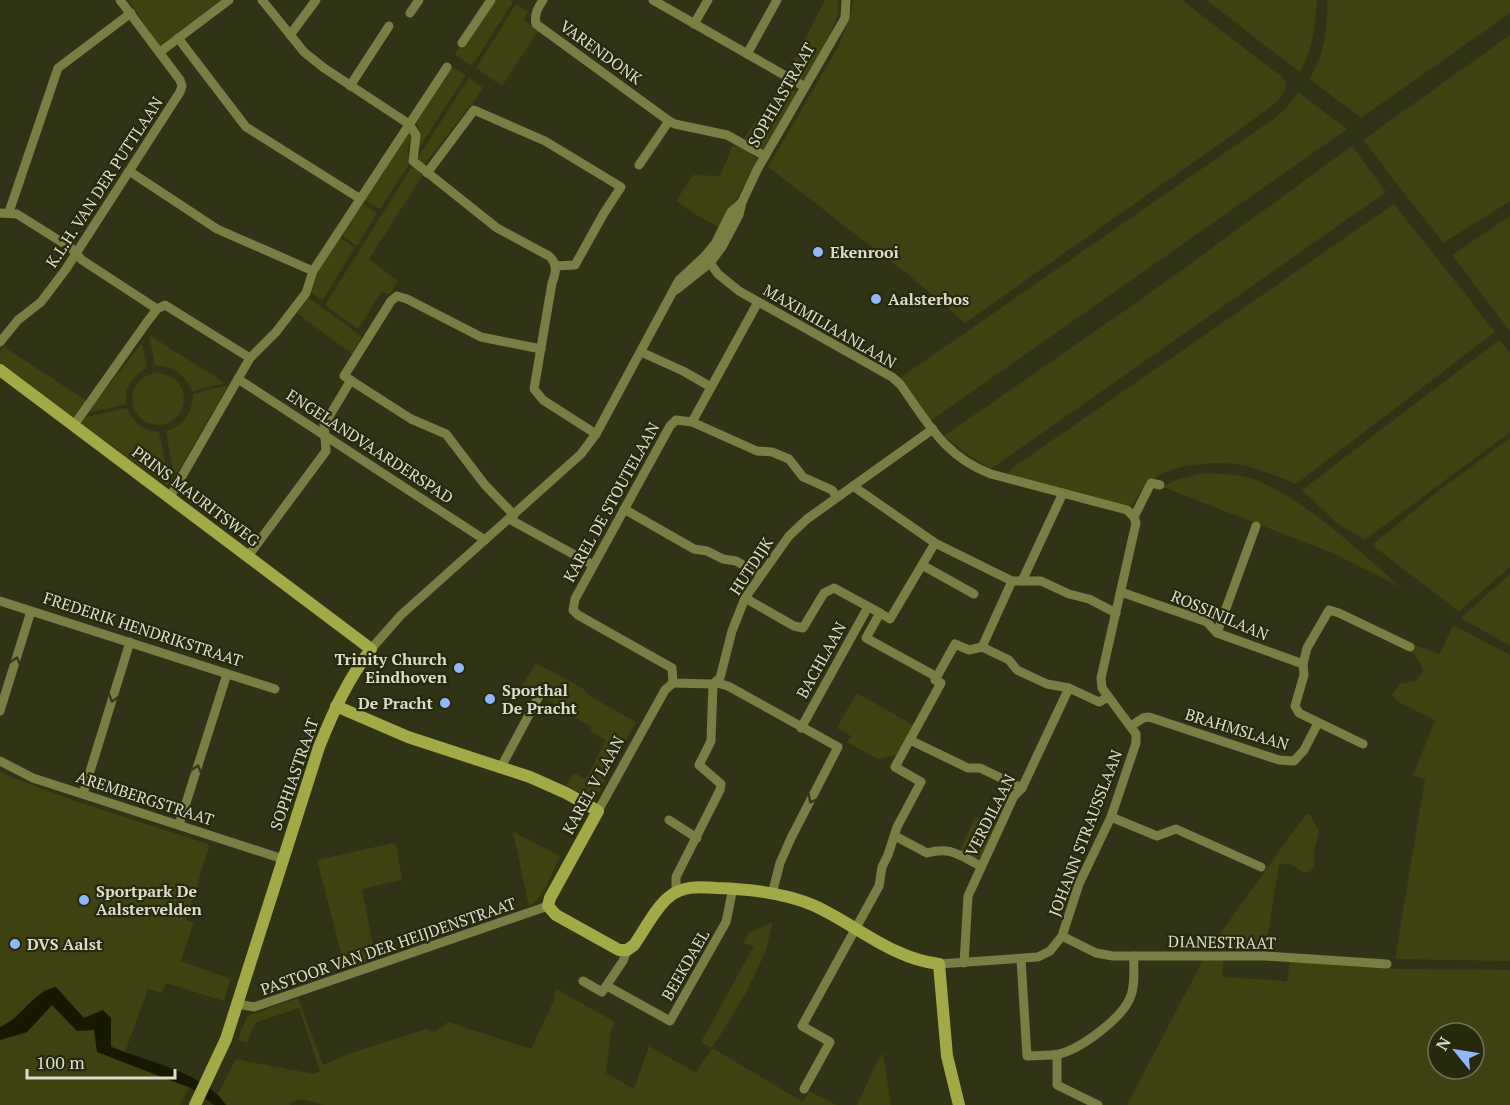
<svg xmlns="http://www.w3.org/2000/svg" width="1510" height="1105" viewBox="0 0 1510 1105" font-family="'PT Serif',serif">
<rect width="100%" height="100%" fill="#313317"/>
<g fill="#3e4211" fill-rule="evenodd">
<path d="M129 0H221L159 47Z"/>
<path d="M496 0H510L513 2 472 66 455 54 460 47 464 49Z"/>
<path d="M825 0H837C845 18 812 65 802 83L787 74Z"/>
<path d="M853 0H1182L1283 78C1296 95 1256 116 1245 126L965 323 910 276 768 167 838 47 850 18Z"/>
<path d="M1206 0H1317C1315 26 1313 49 1300 72Z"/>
<path d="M1327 0H1510V13L1361 118 1310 79C1324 54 1328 29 1327 0Z"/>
<path d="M516 4 528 12 523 20 538 31 502 86 476 68Z"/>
<path d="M1510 35V201L1443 243 1363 140Z"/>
<path d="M451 66 466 75 416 153C421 139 423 133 415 121Z"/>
<path d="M469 78 483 88 472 105 469 107 423 166 418 160V157Z"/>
<path d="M782 84 797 92 764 150 744 138Z"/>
<path d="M1298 92 1347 129 930 421 900 378 1275 118 1288 106Z"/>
<path d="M410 129 412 135 407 152 410 163 380 209 364 200Z"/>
<path d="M733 145 747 151 758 160 720 228 695 214 676 201 693 175 720 176Z"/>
<path d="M1352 146 1386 192 995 466 990 468C973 459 959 448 944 436L1150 293Z"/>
<path d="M413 165 422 176 369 259 398 281 389 295 382 291 358 329 325 305Z"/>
<path d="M362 203 377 213 357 246 341 234Z"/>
<path d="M1394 204 1495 332 1296 484C1255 467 1233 458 1188 466 1175 468 1164 471 1153 479 1143 487 1137 498 1130 508L1007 475 1011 469Z"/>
<path d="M1510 216V331L1452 255Z"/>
<path d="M339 237 355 248 322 301 311 292 320 267Z"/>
<path d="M308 297 362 337 352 354 297 313Z"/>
<path d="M149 335 225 383 192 391C186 374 172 365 155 366Z"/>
<path d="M1503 337 1500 340 1510 353V432L1365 540 1337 523 1302 490Z"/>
<path d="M142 343 147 368C133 375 123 388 127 404L87 413Z"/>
<path d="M4 347 87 401 73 420 0 366V352Z"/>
<circle cx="158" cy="399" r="26"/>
<path d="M228 385 181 467 174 478 166 431C185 426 192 413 193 394Z"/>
<path d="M127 408C133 423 143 431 159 432L170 485 169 487 82 424V418Z"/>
<path d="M1510 438V567L1459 611 1372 545 1437 492Z"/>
<path d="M1205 473C1220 474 1236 474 1250 478 1299 493 1362 554 1402 588L1335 554 1163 487 1178 479Z"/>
<path d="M1510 574V646L1461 618Z"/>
<path d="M1453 625 1510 655V961L1395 959 1425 779 1413 776 1435 720 1397 701 1392 695 1400 684 1416 681 1423 671 1420 662 1403 641 1440 654Z"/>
<path d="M536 663 582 688 591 697 636 722 595 799 589 798 566 785 574 773 586 779 606 740 590 731 592 727 576 718 577 716 522 685Z"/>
<path d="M857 693 913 725 897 755 878 759 847 742 851 736 837 728Z"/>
<path d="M0 771 11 777 75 801 208 844 209 847 186 921 194 922 181 961 230 979 224 1001 166 983 162 993 148 989 125 1052 111 1046V1018H84L44 990 12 1023 0 1027Z"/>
<path d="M1306 814 1310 815 1319 831 1314 853 1315 865 1311 871 1305 873C1297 868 1288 860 1279 865L1268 933 1261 950 1209 949Z"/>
<path d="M975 817 995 826 983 854 981 857 975 859 960 851Z"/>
<path d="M513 832 560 856C553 870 543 900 529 906Z"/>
<path d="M393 843 396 845 402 880 365 888 362 891 376 958 345 969 317 860Z"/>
<path d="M773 922 765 953 745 995 712 1048 803 1102 809 1091 837 1105H323L306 1100H296L289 1105H226L218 1094 236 1059 313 1074 320 1071 299 1008 257 1022 253 1027 247 1043 238 1040 247 1016 298 998 323 1065 348 1054 426 1029 435 1032 448 1022 531 1049 554 1000 556 989 615 1022 611 1031 606 1073 634 1089 649 1046 696 1073 712 1048 701 1042 754 946 743 943 749 933Z"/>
<path d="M1204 958H1224L1222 977 1287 981 1290 961 1399 969 1510 970V1105H1127ZM1438 1033H1474V1069H1438Z"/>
<path d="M52 1005 77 1031 94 1030 119 1061 189 1087 180 1105H0V1040L27 1032Z"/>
<path d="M883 1053 891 1105H857L876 1064Z"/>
</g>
<path fill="#171800" d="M56 987 84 1018 103 1010 111 1018V1047C146 1061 205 1073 226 1105H214L191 1088 97 1052 94 1030 77 1031 52 1005 27 1032 0 1040V1027C22 1018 32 992 56 987Z"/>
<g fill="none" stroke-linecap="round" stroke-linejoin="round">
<g stroke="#797e44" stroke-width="9">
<path d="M262 0 304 52 324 68 409 124 416 135 413 161 497 228 549 256C558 264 556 273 552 283L534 389 543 400 596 434"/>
<path d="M543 0C538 8 534 14 536 24L669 121 675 124 727 135 765 156"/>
<path d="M653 0 805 87"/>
<path d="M410 13 419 0"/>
<path d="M694 24 708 0"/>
<path d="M290 35 316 0"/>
<path d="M178 38 246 127 359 198"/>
<path d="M462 43 491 0"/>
<path d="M160 52 229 0"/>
<path d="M747 54 777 0"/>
<path d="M350 86 389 26"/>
<path d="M639 165 669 121"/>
<path d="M129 171 217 229 313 271"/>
<path d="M427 173 474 110 545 141 621 187 604 213 575 265 555 266"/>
<path d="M9 212 58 68 131 13"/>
<path d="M0 213 17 214 71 248 82 260 157 309"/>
<path d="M705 256 718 274 739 291 892 377 900 384C927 422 945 457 991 474L1127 510 1134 517 1136 523 1101 678 1102 688 1136 734V743L1111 817 1079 884 1062 936 1050 951 1038 957 939 964"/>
<path d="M676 290 710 263 722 247 739 215 742 202 757 170 845 18 846 0"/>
<path d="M0 342 18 320 41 302 66 269 180 92 182 86 180 80 120 0"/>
<path d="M641 352 683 371 711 387"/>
<path d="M238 379 485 540"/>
<path d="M692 422 757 451 772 452 789 459 803 477 832 490 837 497"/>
<path d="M74 425 147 322 157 309 165 305 250 358"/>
<path d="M853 486 935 543 1012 581H1041L1069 594 1089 599 1116 613"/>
<path d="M170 497 250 358 276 332 306 293 313 271 447 67"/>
<path d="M624 509 694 549 707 551 723 559 736 561 761 575"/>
<path d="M514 515 485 485 446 434 411 419 344 376 391 301 397 296 407 299 481 337 541 349"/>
<path d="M1134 517 1151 483 1160 485"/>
<path d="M509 519 593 565"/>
<path d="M249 555 326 451 324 425 351 380"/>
<path d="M922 565 974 594"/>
<path d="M1022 581 1063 493"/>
<path d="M1121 592 1207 622 1217 633 1303 664 1307 648 1329 610 1339 613 1410 647"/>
<path d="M745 598 794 626 803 628 824 593 834 588 880 613 866 638 937 677"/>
<path d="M0 601 275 689"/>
<path d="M880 613 890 619 935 543"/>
<path d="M1217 633 1256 526"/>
<path d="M982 647 1009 660 1017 670 1047 684 1069 688 1099 702 1108 697"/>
<path d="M371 649 401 615 581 454 596 434 679 280 705 256 715 244 731 212 742 202"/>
<path d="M1303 664 1304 675 1295 706 1299 713 1363 744"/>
<path d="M717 683 728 686 838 747 791 838 780 863 772 894"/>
<path d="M713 684 673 683 672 668 578 615 573 610 575 599 670 426 676 420 692 422 758 302"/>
<path d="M0 711 31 611"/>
<path d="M1131 726 1143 718 1149 717 1279 760 1294 761 1304 750 1318 723"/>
<path d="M801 728 868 607"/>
<path d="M910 740 968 768H980L1022 788"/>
<path d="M0 761 33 778 283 859"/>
<path d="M501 767 539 696"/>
<path d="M83 794 130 642"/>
<path d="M598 811 665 690 673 683"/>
<path d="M1111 817 1157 836 1176 829 1261 867"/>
<path d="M669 820 697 838"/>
<path d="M179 825 227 674"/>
<path d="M895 836 927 853C951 846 960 856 981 866"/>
<path d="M676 892V877L720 790 721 784 699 765 711 741 713 684 720 678 732 631 745 598 789 536 807 519 933 429"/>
<path d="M1062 936 1096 953 1113 956H1265L1387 964"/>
<path d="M1021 959 1027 1056C1038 1055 1049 1056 1059 1054 1081 1049 1122 1018 1130 998 1136 985 1133 969 1134 956"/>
<path d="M964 963 968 896 1014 796 1022 788 1069 688"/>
<path d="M583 981 602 992 623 961 627 950"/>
<path d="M607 986 670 1021 726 922 733 888"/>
<path d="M238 1004 254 1007 548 906"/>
<path d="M1057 1055V1085L1098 1105"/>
<path d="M804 1089 830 1042 802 1026 879 886 882 867 888 855 897 827 921 782 895 767 941 683 935 680 955 644 969 650 982 647 1012 581"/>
</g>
<g stroke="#a2aa47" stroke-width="12">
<path d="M0 370 371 649C347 681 334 710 319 747L226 1039 195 1105"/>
<path d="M336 706 408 737 530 777 566 793 598 811 550 898 548 906 556 915 619 950H627L634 945C644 931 656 907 669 897 683 885 700 887 717 888 749 889 786 893 815 906 856 925 893 959 939 964L947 1056 959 1105"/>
</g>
</g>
<defs><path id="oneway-chevron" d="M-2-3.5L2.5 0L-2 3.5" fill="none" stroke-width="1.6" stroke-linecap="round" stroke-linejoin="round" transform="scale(1.5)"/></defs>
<g stroke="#373a18">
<use href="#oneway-chevron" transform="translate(16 661) rotate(-73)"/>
<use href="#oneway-chevron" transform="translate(113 698) rotate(107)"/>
<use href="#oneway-chevron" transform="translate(197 769) rotate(-73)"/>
<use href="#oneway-chevron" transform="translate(812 799) rotate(118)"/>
</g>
<g fill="#93b7fd" stroke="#27290d" stroke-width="2">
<circle cx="818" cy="252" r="6"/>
<circle cx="876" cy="299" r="6"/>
<circle cx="459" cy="668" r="6"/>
<circle cx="490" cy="699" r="6"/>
<circle cx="445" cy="703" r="6"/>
<circle cx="84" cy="900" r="6"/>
<circle cx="15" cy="944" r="6"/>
</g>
<g text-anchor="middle" stroke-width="4.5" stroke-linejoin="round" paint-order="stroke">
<g font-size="16" fill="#daddcc" stroke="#27290d">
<text transform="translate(601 52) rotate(36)" y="6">VARENDONK</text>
<text transform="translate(781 95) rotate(-60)" y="6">SOPHIASTRAAT</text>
<text transform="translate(104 182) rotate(-57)" y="6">K.L.H. VAN DER PUTTLAAN</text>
<text transform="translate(830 326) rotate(30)" y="6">MAXIMILIAANLAAN</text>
<text transform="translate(370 446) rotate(33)" y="6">ENGELANDVAARDERSPAD</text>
<text transform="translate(196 496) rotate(37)" y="6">PRINS MAURITSWEG</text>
<text transform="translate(611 502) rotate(-61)" y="6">KAREL DE STOUTELAAN</text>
<text transform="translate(751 566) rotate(-57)" y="6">HUTDIJK</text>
<text transform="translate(1220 615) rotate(23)" y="6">ROSSINILAAN</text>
<text transform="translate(143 629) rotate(18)" y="6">FREDERIK HENDRIKSTRAAT</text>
<text transform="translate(821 660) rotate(-61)" y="6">BACHLAAN</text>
<text transform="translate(1237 729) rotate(17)" y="6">BRAHMSLAAN</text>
<text transform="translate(294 774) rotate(-71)" y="6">SOPHIASTRAAT</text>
<text transform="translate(593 785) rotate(-61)" y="6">KAREL V LAAN</text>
<text transform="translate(145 798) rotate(18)" y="6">AREMBERGSTRAAT</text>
<text transform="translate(990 815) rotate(-63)" y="6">VERDILAAN</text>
<text transform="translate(1085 833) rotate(-69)" y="6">JOHANN STRAUSSLAAN</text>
<text transform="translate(1222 942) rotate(1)" y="6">DIANESTRAAT</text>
<text transform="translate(388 946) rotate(-19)" y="6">PASTOOR VAN DER HEIJDENSTRAAT</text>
<text transform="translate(685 965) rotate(-60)" y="6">BEEKDAEL</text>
</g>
<g font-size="16" font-weight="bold" fill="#daddcc" stroke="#27290d" text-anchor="start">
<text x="830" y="258">Ekenrooi</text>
<text x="888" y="305">Aalsterbos</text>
<text x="447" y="665" text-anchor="end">Trinity Church<tspan x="447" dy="18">Eindhoven</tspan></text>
<text x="502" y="696">Sporthal<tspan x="502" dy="18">De Pracht</tspan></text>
<text x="433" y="709" text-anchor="end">De Pracht</text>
<text x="96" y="897">Sportpark De<tspan x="96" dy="18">Aalstervelden</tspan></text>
<text x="27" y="950">DVS Aalst</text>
</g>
</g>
<g transform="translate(1456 1051) rotate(300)"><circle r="28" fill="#27290d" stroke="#6f7159" stroke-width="1.5"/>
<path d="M0-4.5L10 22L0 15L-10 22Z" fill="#93b7fd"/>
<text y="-9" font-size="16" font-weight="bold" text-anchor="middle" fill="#daddcc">N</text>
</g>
<path d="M27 1069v9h148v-9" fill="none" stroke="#daddcc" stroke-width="3"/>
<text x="36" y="1069" font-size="18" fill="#daddcc" stroke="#27290d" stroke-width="4.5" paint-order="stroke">100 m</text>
</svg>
